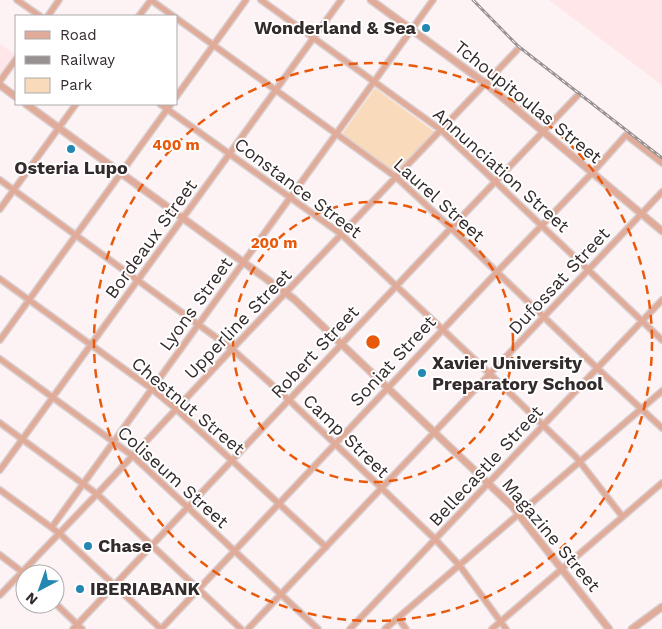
<svg xmlns="http://www.w3.org/2000/svg" width="662" height="629" viewBox="0 0 662 629" font-family="'Work Sans',sans-serif">
<rect width="100%" height="100%" fill="#fdf3f4"/>
<g fill="#ffe6e8">
<path d="M549 0H662V85Z"/>
<path d="M0 44 16 55 0 77Z"/>
</g>
<path fill="#f9dbbb" d="M375 88 435 132 396 173 342 134Z"/>
<g fill="none" stroke-linecap="round" stroke-linejoin="round">
<g stroke="#d9cfd0" stroke-width="8">
<g id="minor">
<path d="M17 0 40 16"/>
<path d="M151 0 173 16"/>
<path d="M261 0 441 130 662 340"/>
<path d="M48 16 59 0"/>
<path d="M139 16 151 0"/>
<path d="M176 18 396 177 451 228 597 368 662 428"/>
<path d="M0 81 16 59"/>
<path d="M176 97 246 0"/>
<path d="M160 104 341 234 490 374 576 457 622 516"/>
<path d="M0 180 232 349 289 400 435 539 460 566 506 629"/>
<path d="M0 209 76 104"/>
<path d="M0 279 152 389 176 409 326 547"/>
<path d="M0 340 171 104"/>
<path d="M0 359 133 456 318 629"/>
<path d="M0 423 97 494 241 629"/>
<path d="M0 470 341 0"/>
<path d="M0 490 59 533 161 629"/>
<path d="M52 527 433 0"/>
<path d="M0 555 25 574"/>
<path d="M0 595 97 494 232 349 517 50"/>
<path d="M55 603 82 629"/>
<path d="M398 618 406 629"/>
<path d="M73 629 451 228 578 95"/>
<path d="M161 629 497 272 592 173 626 135 662 163"/>
<path d="M248 629 662 192"/>
<path d="M350 629 662 300"/>
<path d="M385 629 662 391"/>
<path d="M492 629 662 483"/>
</g>
</g>
<g stroke="#d9cfd0" stroke-width="9">
<g id="tertiary">
<path d="M371 0 485 83 662 231"/>
<path d="M0 85 16 97"/>
<path d="M26 104 294 299 512 506 609 629"/>
<path d="M632 629 662 607"/>
</g>
</g>
<use href="#minor" stroke="#e0ab98" stroke-width="5"/>
<use href="#tertiary" stroke="#e0ab98" stroke-width="6"/>
<g stroke="#999091" stroke-width="3">
<path id="rail" d="M473 0 518 46 662 158"/>
</g>
<use href="#rail" stroke="#fff" stroke-width="1" stroke-dasharray="4" stroke-linecap="butt"/>
</g>
<g fill="none" stroke="#e8590c" stroke-width="2.5" stroke-dasharray="9 6">
<circle cx="373" cy="342" r="140"/>
<circle cx="373" cy="342" r="279"/>
</g>
<g fill="#2287b1" stroke="#fff" stroke-width="2">
<circle cx="426" cy="28" r="5"/>
<circle cx="71" cy="149" r="5"/>
<circle cx="422" cy="373" r="5"/>
<circle cx="88" cy="546" r="5"/>
<circle cx="80" cy="589" r="5"/>
</g>
<g text-anchor="middle" stroke-width="4" stroke-linejoin="round" paint-order="stroke">
<g font-size="18" font-weight="bold" fill="#332a2b" stroke="#fff" text-anchor="start">
<text x="416" y="34" text-anchor="end">Wonderland &amp; Sea</text>
<text x="71" y="174" text-anchor="middle">Osteria Lupo</text>
<text x="432" y="369">Xavier University<tspan x="432" dy="21">Preparatory School</tspan></text>
<text x="98" y="552">Chase</text>
<text x="90" y="595">IBERIABANK</text>
</g>
<g font-size="18" fill="#332a2b" stroke="#fff">
<text transform="translate(528 102) rotate(39)" y="6">Tchoupitoulas Street</text>
<text transform="translate(501 170) rotate(42)" y="6">Annunciation Street</text>
<text transform="translate(298 188) rotate(37)" y="6">Constance Street</text>
<text transform="translate(439 200) rotate(42)" y="6">Laurel Street</text>
<text transform="translate(151 239) rotate(-54)" y="6">Bordeaux Street</text>
<text transform="translate(559 281) rotate(-47)" y="6">Dufossat Street</text>
<text transform="translate(196 304) rotate(-54)" y="6">Lyons Street</text>
<text transform="translate(238 324) rotate(-46)" y="6">Upperline Street</text>
<text transform="translate(315 352) rotate(-47)" y="6">Robert Street</text>
<text transform="translate(393 361) rotate(-47)" y="6">Soniat Street</text>
<text transform="translate(188 406) rotate(40)" y="6">Chestnut Street</text>
<text transform="translate(346 436) rotate(44)" y="6">Camp Street</text>
<text transform="translate(486 466) rotate(-47)" y="6">Bellecastle Street</text>
<text transform="translate(173 477) rotate(42)" y="6">Coliseum Street</text>
<text transform="translate(551 535) rotate(50)" y="6">Magazine Street</text>
</g>
</g>
<circle cx="373" cy="342" r="8" fill="#e8590c" stroke="#fff" stroke-width="2.5"/>
<g font-size="15" text-anchor="middle" font-weight="bold" fill="#e8590c" stroke="#fff" stroke-width="4" stroke-linejoin="round" paint-order="stroke">
<text x="176" y="150">400 m</text>
<text x="274" y="248">200 m</text>
</g>
<rect x="15" y="15" width="162" height="90" fill="#ffffff" stroke="#adaaaa"/>
<rect x="25" y="31" width="25" height="8" fill="#e0ab98" stroke="#adaaaa"/>
<text x="60" y="40" font-size="15" fill="#332a2b">Road</text>
<rect x="25" y="56" width="25" height="8" fill="#999091" stroke="#adaaaa"/>
<text x="60" y="65" font-size="15" fill="#332a2b">Railway</text>
<rect x="25" y="78" width="25" height="15" fill="#f9dbbb" stroke="#adaaaa"/>
<text x="60" y="90" font-size="15" fill="#332a2b">Park</text>
<g transform="translate(40 589) rotate(221)"><circle r="24" fill="#ffffff" stroke="#adaaaa"/>
<path d="M0-4L9 19L0 12L-9 19Z" fill="#2287b1"/>
<text y="-8" font-size="14" font-weight="bold" text-anchor="middle" fill="#332a2b">N</text>
</g>
</svg>
